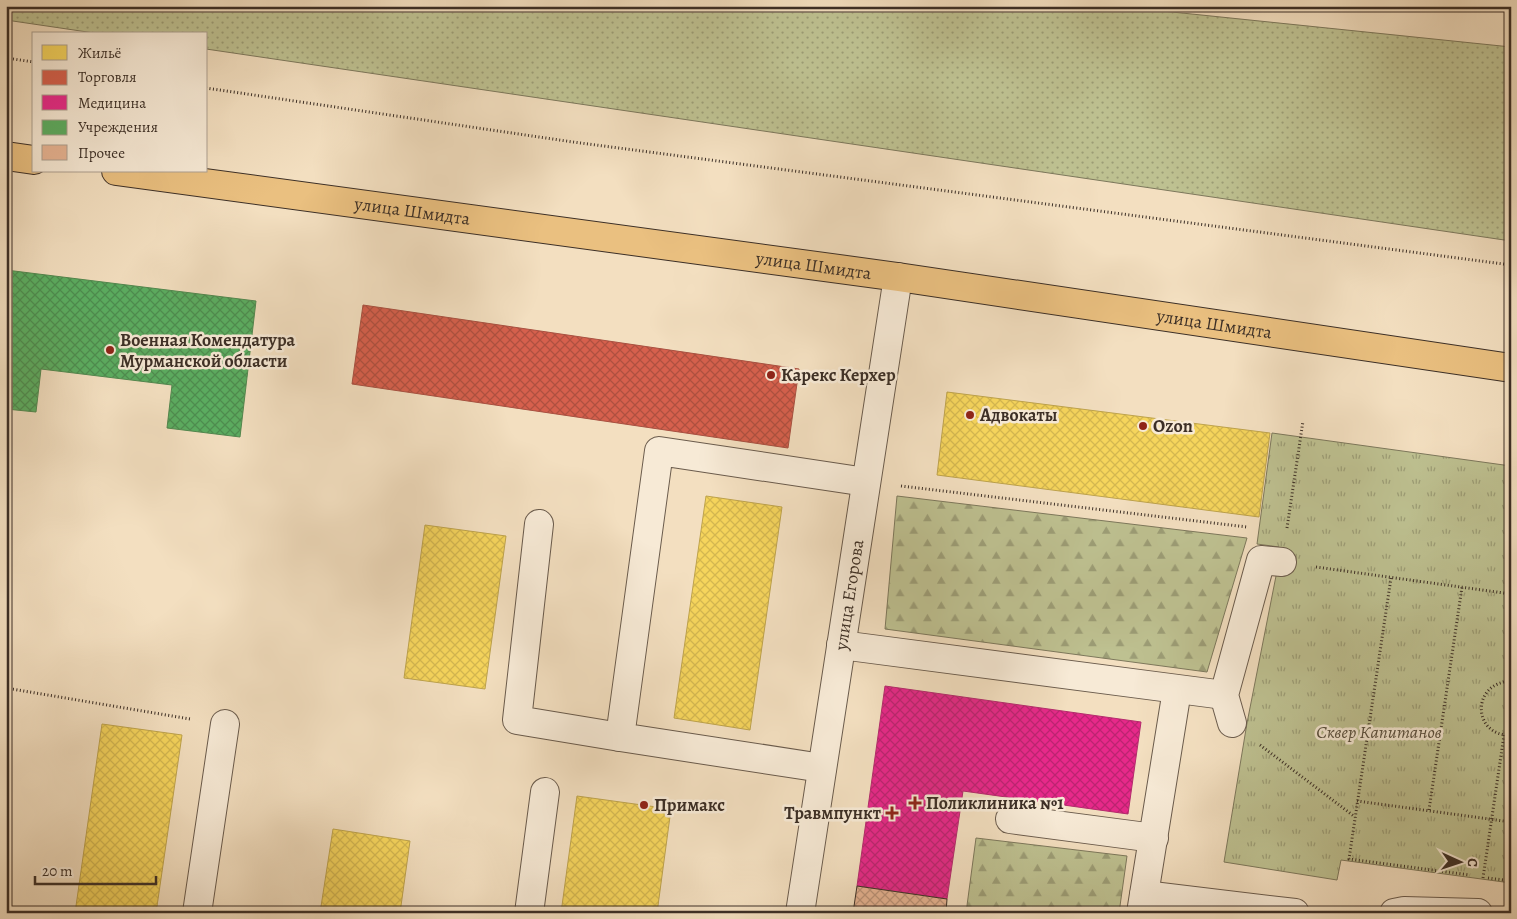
<svg xmlns="http://www.w3.org/2000/svg" width="1517" height="919" viewBox="0 0 1517 919" font-family="Alegreya,serif">
<defs>
<pattern id="grass-dots" width="8" height="8" patternUnits="userSpaceOnUse" patternTransform="scale(1.25)"><rect width="8" height="8" fill="#bec191"/><path d="M2 2h.1M6 6h.1" fill="none" stroke="#9c9d76" stroke-width="1.8" stroke-linecap="round"/></pattern>
<pattern id="forest-firs" width="22" height="20" patternUnits="userSpaceOnUse" patternTransform="scale(1.25)"><rect width="22" height="20" fill="#bec191"/><path d="M5 1l3.5 6h-7zM16 11l3.5 6h-7z" fill="#9c9d76"/></pattern>
<pattern id="park-tufts" width="24" height="20" patternUnits="userSpaceOnUse" patternTransform="scale(1.25)"><rect width="24" height="20" fill="#bec191"/><path d="M3 7l-1-3M5 7V3M7 7l1-3M15 17l-1-3M17 17v-4M19 17l1-3" fill="none" stroke="#9c9d76"/></pattern>
<pattern id="homes-cross-hatch" width="8" height="8" patternUnits="userSpaceOnUse" patternTransform="scale(1.25)"><rect width="8" height="8" fill="#f6d55c"/><path d="M0 0l8 8M0 8l8-8" fill="none" stroke="#d4b750"/></pattern>
<pattern id="shops-cross-hatch" width="8" height="8" patternUnits="userSpaceOnUse" patternTransform="scale(1.25)"><rect width="8" height="8" fill="#d6604d"/><path d="M0 0l8 8M0 8l8-8" fill="none" stroke="#af5040"/></pattern>
<pattern id="health-cross-hatch" width="8" height="8" patternUnits="userSpaceOnUse" patternTransform="scale(1.25)"><rect width="8" height="8" fill="#e7298a"/><path d="M0 0l8 8M0 8l8-8" fill="none" stroke="#bc2471"/></pattern>
<pattern id="public-cross-hatch" width="8" height="8" patternUnits="userSpaceOnUse" patternTransform="scale(1.25)"><rect width="8" height="8" fill="#5aae61"/><path d="M0 0l8 8M0 8l8-8" fill="none" stroke="#4c8e50"/></pattern>
<pattern id="building-cross-hatch" width="8" height="8" patternUnits="userSpaceOnUse" patternTransform="scale(1.25)"><rect width="8" height="8" fill="#e7b493"/><path d="M0 0l8 8M0 8l8-8" fill="none" stroke="#bc9378"/></pattern>
</defs>
<rect width="100%" height="100%" fill="#f3dfc0"/>
<filter id="stains"><feTurbulence type="fractalNoise" baseFrequency=".004" numOctaves="4"/><feColorMatrix values="0 0 0 0 .2 0 0 0 0 .09 0 0 0 0 .02 0 0 0 .5 -.17"/></filter>
<radialGradient id="worn" r=".72"><stop offset=".6" stop-color="#630" stop-opacity="0"/><stop offset="1" stop-color="#630" stop-opacity=".3"/></radialGradient>
<path fill="url(#grass-dots)" stroke="#7d785c" d="M6 6H1114L1511 47V241L206 49V34H101L6 20Z"/>
<g fill="url(#forest-firs)" stroke="#7d785c">
<path d="M897 496 1247 538 1207 672 885 629Z"/>
<path d="M976 838 1127 856 1119 913H966Z"/>
</g>
<path fill="url(#park-tufts)" stroke="#7d785c" d="M1272 433 1511 466V883L1341 860 1337 880 1224 862 1247 723 1276 576 1279 547 1257 544Z"/>
<g fill="url(#homes-cross-hatch)" stroke="#bea34c">
<path d="M947 392 1270 433 1259 517 937 475Z"/>
<path d="M706 496 782 507 750 730 674 718Z"/>
<path d="M425 525 506 536 485 689 404 678Z"/>
<path d="M102 724 182 735 156 913H75Z"/>
<path d="M577 796 671 809 657 913H561Z"/>
<path d="M333 829 410 841 400 913H320Z"/>
</g>
<path fill="url(#shops-cross-hatch)" stroke="#a85141" d="M363 305 799 369 788 448 352 384Z"/>
<path fill="url(#health-cross-hatch)" stroke="#b42b6c" d="M885 686 1141 722 1128 814 963 791 947 899 857 886Z"/>
<path fill="url(#public-cross-hatch)" stroke="#51884f" d="M6 270 256 301 240 437 167 428 172 385 41 369 36 412 6 409Z"/>
<path fill="url(#building-cross-hatch)" stroke="#3c2f26" d="M857 886 947 899 946 913H853Z"/>
<g fill="none" stroke-linecap="round" stroke-linejoin="round">
<g stroke="#6a5b4c" stroke-width="30">
<g id="minor">
<path d="M539 524 517 720 620 737"/>
<path d="M841 645 1224 695"/>
<path d="M1232 723 1224 695 1261 560 1282 562"/>
<path d="M822 768 620 737 659 451 866 482"/>
<path d="M1010 819 1154 838"/>
<path d="M1144 895 1295 913"/>
<path d="M197 913 225 724"/>
<path d="M529 913 545 792"/>
<path id="s1" d="M800 913 898 277"/>
<path d="M1141 913 1177 690"/>
<path d="M1394 913 1404 911 1478 913"/>
</g>
</g>
<g stroke="#3c2f26" stroke-width="30">
<g id="major">
<path d="M6 156 34 160"/>
<path id="s2" d="M116 171 898 277 1511 368"/>
</g>
</g>
<g stroke="#3c2f26" stroke-width="3" stroke-dasharray="1 2.5" stroke-linecap="butt">
<path d="M6 58 34 62"/>
<path d="M206 88 573 142 1511 265"/>
<path d="M901 486 1247 527"/>
<path d="M1287 528 1303 421"/>
<path d="M1316 567 1511 594"/>
<path d="M1391 578 1349 859 1470 875"/>
<path d="M1511 681C1470 683 1473 737 1511 735"/>
<path d="M6 688 190 719"/>
<path d="M1260 745 1355 817"/>
<path d="M1357 801 1511 822"/>
<path d="M1429 810 1462 587"/>
<path d="M1483 878 1504 735"/>
<path d="M1488 878 1511 881"/>
</g>
<use href="#minor" stroke="#f7ead6" stroke-width="28"/>
<use href="#major" stroke="#eac080" stroke-width="28"/>
</g>
<g fill="#8f2418" stroke="#f7ead6" stroke-width="2">
<circle cx="110" cy="350" r="5"/>
<circle cx="771" cy="375" r="5"/>
<circle cx="970" cy="415" r="5"/>
<circle cx="1143" cy="426" r="5"/>
<path d="M912.5 795.5h5v5h5v5h-5v5h-5v-5h-5v-5h5z"/>
<circle cx="644" cy="805" r="5"/>
<path d="M889.5 805.5h5v5h5v5h-5v5h-5v-5h-5v-5h5z"/>
</g>
<g text-anchor="middle" stroke-width="5" stroke-linejoin="round" paint-order="stroke">
<g font-size="18" fill="#3c2f26" stroke="#f7ead6">
<text dy="6" stroke="none"><textPath href="#s2" startOffset="299">улица Шмидта</textPath></text>
<text dy="6" stroke="none"><textPath href="#s2" startOffset="704">улица Шмидта</textPath></text>
<text dy="6" stroke="none"><textPath href="#s2" startOffset="1109">улица Шмидта</textPath></text>
<text dy="6" stroke="none"><textPath href="#s1" startOffset="322">улица Егорова</textPath></text>
</g>
<g font-size="18" font-weight="bold" fill="#3c2f26" stroke="#f7ead6" text-anchor="start">
<text x="120" y="346">Военная Комендатура<tspan x="120" dy="21">Мурманской области</tspan></text>
<text x="781" y="381">Карекс Керхер</text>
<text x="980" y="421">Адвокаты</text>
<text x="1153" y="432">Ozon</text>
<text x="926" y="809">Поликлиника №1</text>
<text x="654" y="811">Примакс</text>
<text x="881" y="819" text-anchor="end">Травмпункт</text>
</g>
<g font-size="18" font-style="italic" fill="#564c3b" stroke="#f7ead6">
<text x="1379" y="738">Сквер Капитанов</text>
</g>
</g>
<rect width="1517" height="919" fill="none" stroke="#f3dfc0" stroke-width="25"/>
<rect x="8" y="8" width="1502" height="904" fill="none" stroke="#3c2f26" stroke-width="2.5"/>
<rect x="12" y="12" width="1492" height="894" fill="none" stroke="#3c2f26"/>
<rect x="32" y="32" width="175" height="140" fill="#f7ead6" stroke="#ac9f90"/>
<rect x="42" y="45" width="25" height="15" fill="#f6d55c" stroke="#ac9f90"/>
<text x="78" y="58" font-size="15" fill="#3c2f26">Жильё</text>
<rect x="42" y="70" width="25" height="15" fill="#d6604d" stroke="#ac9f90"/>
<text x="78" y="82" font-size="15" fill="#3c2f26">Торговля</text>
<rect x="42" y="95" width="25" height="15" fill="#e7298a" stroke="#ac9f90"/>
<text x="78" y="108" font-size="15" fill="#3c2f26">Медицина</text>
<rect x="42" y="120" width="25" height="15" fill="#5aae61" stroke="#ac9f90"/>
<text x="78" y="132" font-size="15" fill="#3c2f26">Учреждения</text>
<rect x="42" y="145" width="25" height="15" fill="#e7b493" stroke="#ac9f90"/>
<text x="78" y="158" font-size="15" fill="#3c2f26">Прочее</text>
<g transform="translate(1460 862) rotate(93)" stroke="#f7ead6" stroke-width="4" paint-order="stroke">
<path d="M0-4L9 19L0 12L-9 19Z" fill="#3c2f26"/>
<text y="-8" font-size="14" font-weight="bold" text-anchor="middle" fill="#3c2f26">С</text>
</g>
<path d="M35 876v8h121v-8" fill="none" stroke="#3c2f26" stroke-width="2.5"/>
<text x="42" y="876" font-size="15" fill="#3c2f26" stroke="#f7ead6" stroke-width="4" paint-order="stroke">20 m</text>
<rect width="100%" height="100%" filter="url(#stains)"/>
<rect width="100%" height="100%" fill="url(#worn)"/>
</svg>
